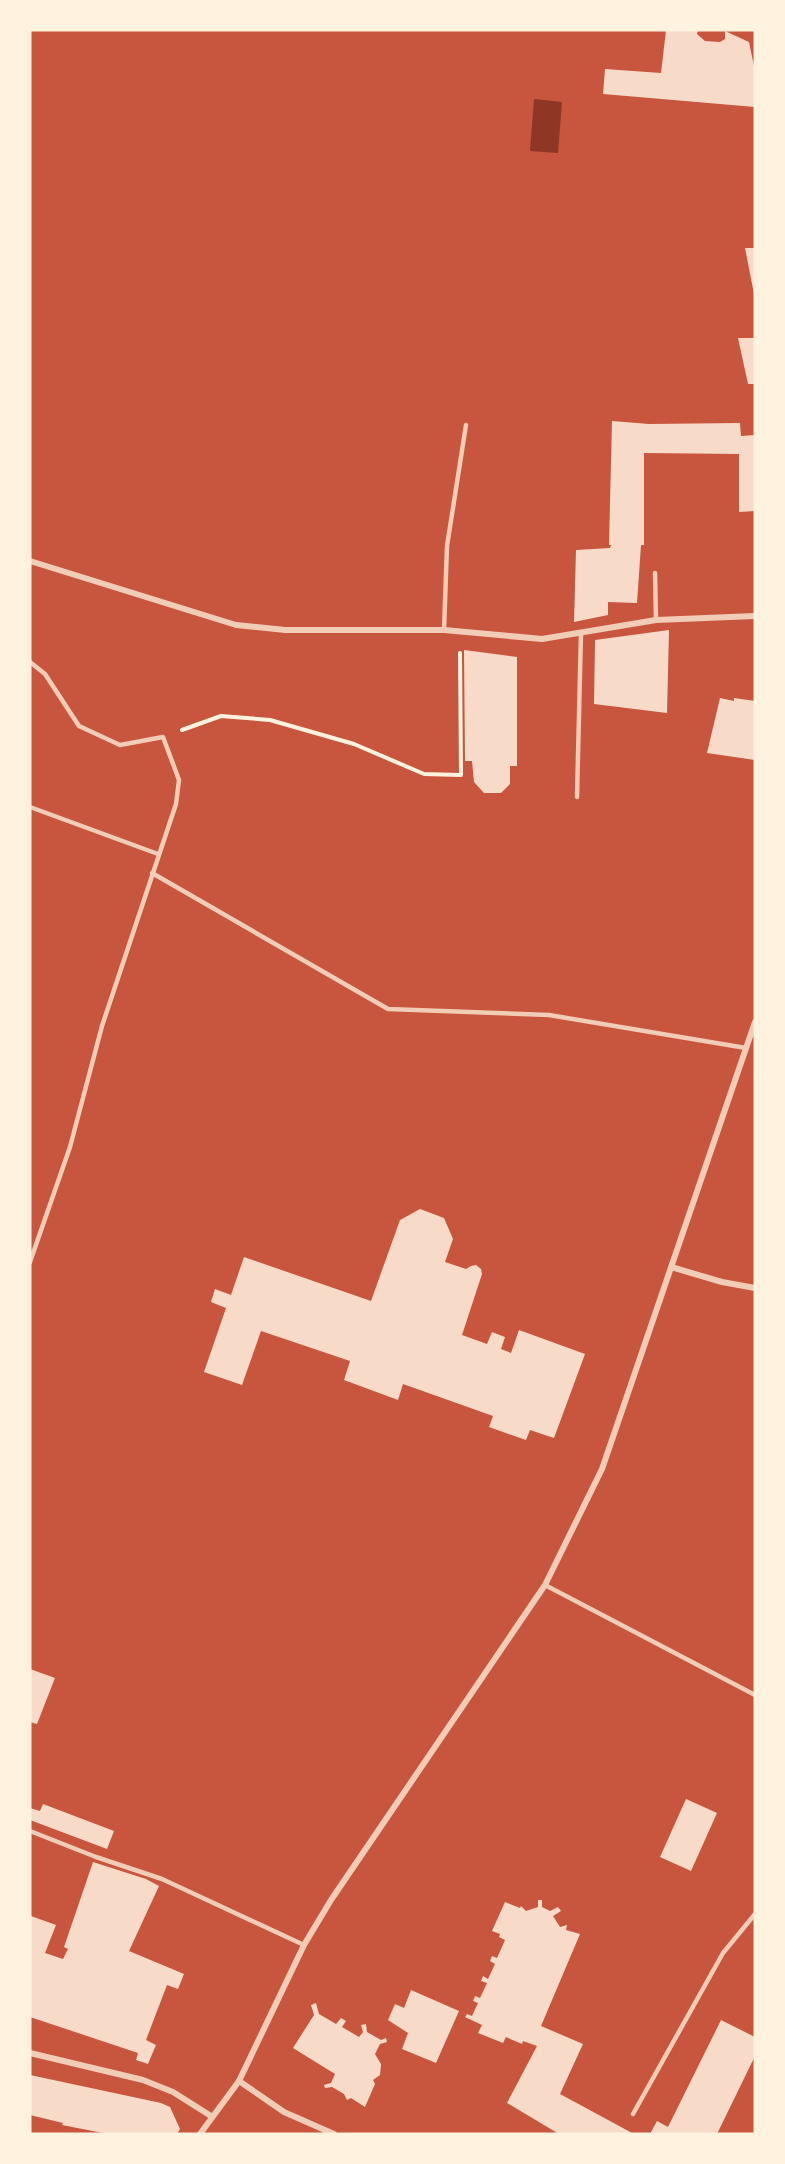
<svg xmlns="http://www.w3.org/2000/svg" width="785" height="2164" viewBox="0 0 785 2164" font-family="Commissioner,sans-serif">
<rect width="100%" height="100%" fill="#c8553d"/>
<path fill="#8f3625" d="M534 99 562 102 558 153 530 151Z"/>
<g fill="#f7dbc8">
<path d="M666 30H698L697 34 705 41 720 42 725 39V31L749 42 755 71V107L603 94 605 69 661 73Z"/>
<path d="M745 248H755V294H754Z"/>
<path d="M738 338H755V384H748Z"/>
<path d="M612 421 649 424 740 423 741 436 755 435V511L739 512V454L644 453V545H641L637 603 608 602V615L574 622 576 550 610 548 611 545H609Z"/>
<path d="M669 630 667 713 594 704 595 640Z"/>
<path d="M464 650 517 657V766H510V784L501 793H484L474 782 472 761H465Z"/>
<path d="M720 698 734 701V698L755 701V760L707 753Z"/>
<path d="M420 1209 444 1218 453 1239 445 1262 466 1269 471 1266 476 1265 481 1269 482 1274 462 1335 487 1344 492 1332 505 1337 501 1349 511 1353 519 1330 585 1354 554 1438 530 1430 526 1440 489 1427 493 1416 403 1384 398 1400 344 1380 350 1361 261 1331 242 1385 204 1372 226 1308 211 1302 215 1289 231 1295 244 1257 371 1301 400 1220Z"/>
<path d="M30 1669 55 1678 37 1724 30 1722Z"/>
<path d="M686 1799 717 1813 691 1871 660 1857Z"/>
<path d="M43 1804 114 1831 107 1849 30 1820V1808L40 1811Z"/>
<path d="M93 1862 146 1879 159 1886 129 1951 184 1974 178 1989 167 1985 146 2040 156 2045 148 2064 136 2060 138 2053 30 2017 31 1916 56 1925 45 1953 63 1959 68 1949 64 1947Z"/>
<path d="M538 1900H542V1907L550 1911 558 1907 561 1911 553 1916 560 1927 567 1925 566 1930 580 1934 541 2026 583 2044 560 2094 634 2134H559L507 2103 537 2046 523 2041 522 2044 506 2037 503 2043 478 2033 482 2025 465 2017 467 2014 472 2016 478 2003 473 2001 475 1996 480 1998 487 1983 481 1981 483 1976 488 1979 495 1964 490 1961 492 1956 497 1958 505 1940 499 1937 500 1934 492 1931 505 1902 520 1908 521 1906 526 1911 538 1907Z"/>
<path d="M411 1990 459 2011 436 2063 402 2049 408 2033 388 2020 395 2004 404 2008Z"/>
<path d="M316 2003 319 2014 336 2024 341 2018 346 2021 342 2027 359 2037 363 2032 361 2025 366 2024 367 2032 381 2040 386 2038 387 2042 380 2044 375 2054 381 2064 380 2075 373 2080 375 2084 365 2107 351 2098 347 2100 344 2094 332 2087 325 2088 324 2085 331 2083 335 2074 293 2048 314 2015 311 2005Z"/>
<path d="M721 2020 755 2037V2056L717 2134H650L657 2121 668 2127Z"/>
<path d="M30 2075 161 2103 170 2107 180 2129 177 2134H108L62 2125 63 2123 30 2115Z"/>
</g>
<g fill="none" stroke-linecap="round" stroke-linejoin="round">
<path stroke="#fff3e0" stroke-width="4" d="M182 730 221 716 270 720 354 744 424 774 461 775 460 653"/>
<g stroke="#f1ccb7" stroke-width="4.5">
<path d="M655 573 656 620"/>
<path d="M444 630 447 546 466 425"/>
<path d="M30 662 45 674 79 726 120 745 163 737 179 780 176 804 102 1026 70 1147 30 1262"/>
<path d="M577 797 581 633"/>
<path d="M30 807 158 854"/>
<path d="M152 873 388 1009 549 1015 746 1048"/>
<path d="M545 1585 755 1695"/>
<path d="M30 1831 96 1857 162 1879 304 1945"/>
<path d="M633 2114 723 1953 755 1914"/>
</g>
<g stroke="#f1ccb7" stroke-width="6">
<path d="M30 561 236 625 285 630H444L542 639 656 620 755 616"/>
<path d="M671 1267 722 1282 755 1288"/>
<path d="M30 2053 143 2080 173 2092 211 2116"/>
<path d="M239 2081 284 2112 334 2134"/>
<path d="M200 2134 239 2081 304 1945 331 1900 545 1585 602 1469 755 1022"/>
</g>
</g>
<rect width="785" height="2164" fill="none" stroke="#fff3e0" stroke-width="63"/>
</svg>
